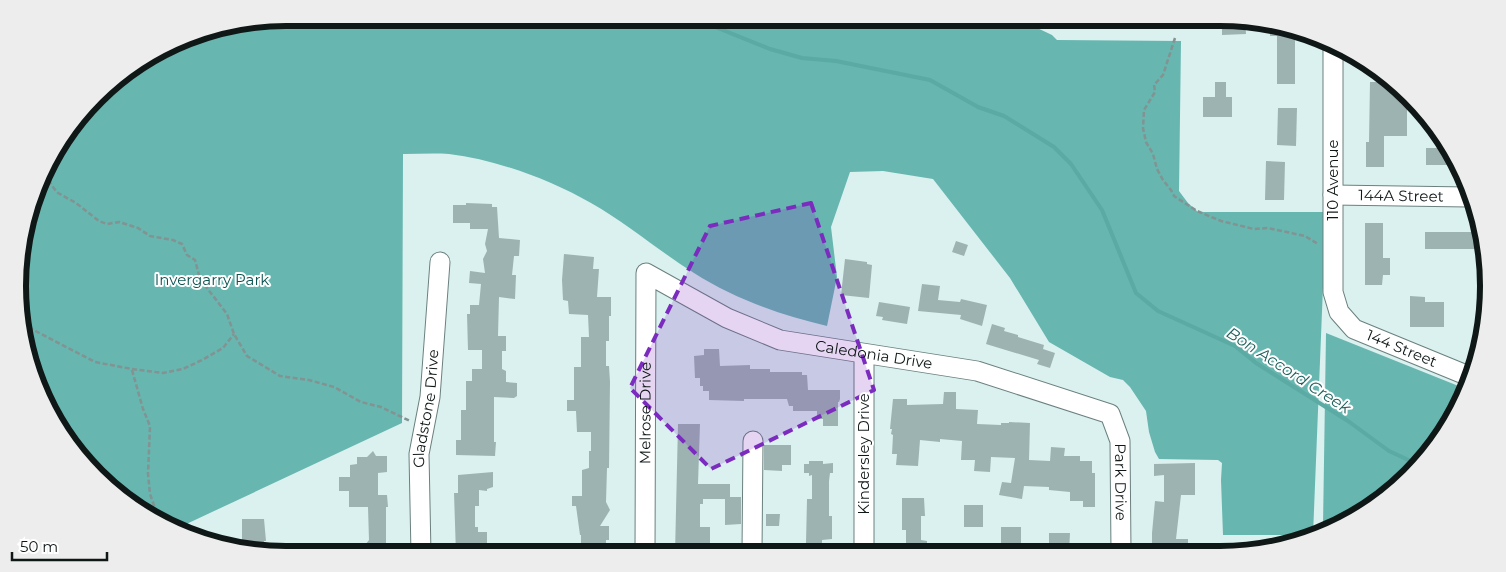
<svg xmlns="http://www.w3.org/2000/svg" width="1506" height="572" viewBox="0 0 1506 572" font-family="Montserrat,sans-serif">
<rect width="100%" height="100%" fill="#daf1ef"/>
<g fill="#67b6b0">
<path d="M286 18H1016L1052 35 1057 40 1181 41 1179 191 1188 203 1198 212H1326L1313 535H1223L1221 480 1222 463 1218 460 1159 459 1155 452 1149 432 1146 411 1130 387 1123 380 1110 377 1049 342 1010 278 933 179 883 171 850 172 831 227 837 277 827 326C780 315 735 299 694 273 659 251 628 224 591 203 549 179 497 160 449 154 434 153 418 154 403 154L402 423 180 527 123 499 63 435 23 339 20 251 53 152 109 84 199 32Z"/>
<path d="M1326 333 1466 389 1452 420 1397 488 1350 519 1323 526Z"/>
</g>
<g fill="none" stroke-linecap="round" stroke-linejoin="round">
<path stroke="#5baaa4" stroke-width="4" d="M693 18 770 49 802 58 836 61 930 80 978 107 1004 116 1054 147 1071 164 1102 210 1136 293 1158 311 1235 346 1256 363 1348 421 1389 451 1417 464"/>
</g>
<g fill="#9db3b1">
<path d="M1222 18 1245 21 1246 34 1222 35Z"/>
<path d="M1270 24 1290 27 1295 29V84H1277V36H1270Z"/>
<path d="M1378 70 1384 73 1407 100V136H1384V167H1366V142H1369L1370 82H1378Z"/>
<path d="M1215 82H1226V97H1232V117H1203V97H1215Z"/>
<path d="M1278 108H1297L1296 146 1277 145Z"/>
<path d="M1426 148H1449L1453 152 1457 165H1426Z"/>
<path d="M1266 161 1285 162 1284 200H1265Z"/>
<path d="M466 203 492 204V207H497L499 238 520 240 519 256H514L512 275H516L515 299 499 297 498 336H506V351H502V369L506 371V382L517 383V396L514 398 494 397V442H496L495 456 456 455V440H461V410H466V381H472V369H482V350H468L467 314H470V305H479L481 284 469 283 470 271 485 273 483 259 487 251 485 244 488 229H470V223H453V205H466Z"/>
<path d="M1365 223H1383V258H1390V275H1383L1382 285H1365Z"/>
<path d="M1425 232H1480L1485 249H1425Z"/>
<path d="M956 241 968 245 964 256 952 252Z"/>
<path d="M564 254 594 257 593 269H599L597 297H611V316H609V341H606V366H609L610 382 609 468H607L606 502 610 510 600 526H609V540H606V554H581V535H580L576 506H572V496H582V470L589 468V451H591V432H577L576 411H567V400H574V367H581V337H589L588 315 569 314 568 301 563 300 562 280Z"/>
<path d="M845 259 867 262V264L872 265 869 298 841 295Z"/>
<path d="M922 284 940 286 938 300 960 302 961 299 987 305 982 326 960 319 961 315 918 311Z"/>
<path d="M1410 296 1425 297V302H1444V327H1410Z"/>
<path d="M879 302 910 307 907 324 882 320 883 317 876 316Z"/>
<path d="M992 324 1005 328 1004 331 1018 335V337L1044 345 1043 349 1055 353 1050 368 1037 364 1039 360 986 344Z"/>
<path d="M704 349H719L720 366 750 365V369H770V372H802V375H807L808 390H840V399L839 402H838V426H823V419H817V411H793V406H789L787 399H744V401L709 400V391H703V386H700V378H695L694 356 704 355Z"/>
<path d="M944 392H956V409L978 410 977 424 1001 425V423H1009V422L1030 423 1029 460 1050 461 1051 447 1065 448 1064 456H1080V461H1092V473H1095V507H1083V501H1070V492L1049 490V487L1024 486 1022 499 999 495 1002 482 1011 483 1015 458 991 457 990 472 974 471 975 460H961L962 441 940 439V442L920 440 918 466 896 465 897 454H892L893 435 891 434 892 429H890L893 399H907V405L943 404Z"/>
<path d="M678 424H700L698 484H730V497H741V524L725 525V499H703V504H700V527H710V553L675 554Z"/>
<path d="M764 445H791V465H782V471L764 470Z"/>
<path d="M373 451 376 456H387V472L378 473V495H387L388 507H386V554H358L369 540 368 507H349V491H339V477H350V465L357 464V457H367Z"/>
<path d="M809 461H823V464L833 463V473H830L829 481V516H832V539L822 540V553H800V543H806L807 499H812V475L809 476V473H804V464H809Z"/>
<path d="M1195 463V495H1181L1176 539H1188V552H1152V533L1155 501 1164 502V475L1154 476V464Z"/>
<path d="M493 472V487L487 489V491L479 490V506H475V527H478V532H487V550H472V554H456L454 493H458V475Z"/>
<path d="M902 498H924L925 516H921V540L927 541V553H906V530H902Z"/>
<rect x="964" y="505" width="19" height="22"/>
<path d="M766 514H780L779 526H766Z"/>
<path d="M242 519H264L266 541H264V552L242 549Z"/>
<rect x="1001" y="527" width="20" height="26"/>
<path d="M1049 533H1070L1069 553H1049Z"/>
</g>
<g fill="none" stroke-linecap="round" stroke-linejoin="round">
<g stroke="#6b807e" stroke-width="21">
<g id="minor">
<path id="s1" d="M1333 48V292L1339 312 1354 329 1471 377"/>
<path id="s2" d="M1333 195 1468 197"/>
<path d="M752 553 753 441"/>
<path d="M864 553V354"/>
<path id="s3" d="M421 554 419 454 430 397 440 262"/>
<path id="s4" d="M645 554 646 273 727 318 780 340 977 371 1110 414 1120 441 1121 552"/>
</g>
</g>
<g stroke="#829392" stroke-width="2.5" stroke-dasharray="5 2.5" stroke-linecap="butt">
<path d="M1175 38 1163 75 1154 85 1155 92 1144 110 1143 128 1146 142 1153 154 1157 169 1163 180 1171 190 1174 196 1197 211 1221 221 1254 229 1268 228 1305 236 1318 244"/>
<path d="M46 173 52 186 58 193 76 203 99 221 107 224 119 222 138 228 150 236 173 240 182 244 187 255 195 260 200 279 227 314 234 334 247 356 280 376 309 380 334 387 361 402 381 407 410 421"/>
<path d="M22 324 95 362 132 369 163 373 183 369 202 360 223 348 234 334"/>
<path d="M132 370 143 409 150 426 148 474 150 494 158 517"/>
</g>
<use href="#minor" stroke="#fff" stroke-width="19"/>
</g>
<path fill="#7b2cbf" fill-opacity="0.2" stroke="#7b2cbf" stroke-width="4" stroke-dasharray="10 6" stroke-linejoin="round" d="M811 203 874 390 711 469 630 388 710 226Z"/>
<g text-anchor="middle" stroke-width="4" stroke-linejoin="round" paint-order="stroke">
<g font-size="15" fill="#0f1817" stroke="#fff">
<text transform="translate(1333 180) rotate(-90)" y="5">110 Avenue</text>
<text dy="5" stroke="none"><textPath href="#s2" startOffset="68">144A Street</textPath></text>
<text dy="5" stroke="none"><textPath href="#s1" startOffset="339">144 Street</textPath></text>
<text dy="5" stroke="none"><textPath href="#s4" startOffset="526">Caledonia Drive</textPath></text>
<text dy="5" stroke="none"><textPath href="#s3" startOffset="146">Gladstone Drive</textPath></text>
<text dy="5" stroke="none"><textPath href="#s4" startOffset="141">Melrose Drive</textPath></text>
<text transform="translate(864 454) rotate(-90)" y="5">Kindersley Drive</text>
<text dy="5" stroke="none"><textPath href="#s4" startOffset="840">Park Drive</textPath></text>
</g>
<g font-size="15" fill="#0c5350" stroke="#fff">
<text x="212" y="285">Invergarry Park</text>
</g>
<g font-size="16" font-style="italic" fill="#20615d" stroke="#fff">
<text transform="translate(1289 370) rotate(33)" y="6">Bon Accord Creek</text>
</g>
</g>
<path d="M0 0H1506V572H0ZM286 26H1220A260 260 0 0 1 1480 286V286A260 260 0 0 1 1220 546H286A260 260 0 0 1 26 286V286A260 260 0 0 1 286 26Z" fill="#ecedec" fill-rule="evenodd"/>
<path fill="none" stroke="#0f1817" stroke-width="6" d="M286 26H1220A260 260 0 0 1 1480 286V286A260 260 0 0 1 1220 546H286A260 260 0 0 1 26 286V286A260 260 0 0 1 286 26Z"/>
<path d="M12 552v8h95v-8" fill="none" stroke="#0f1817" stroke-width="2.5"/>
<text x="20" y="552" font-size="15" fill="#0f1817" stroke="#ffffff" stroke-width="4" paint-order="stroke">50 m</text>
</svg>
